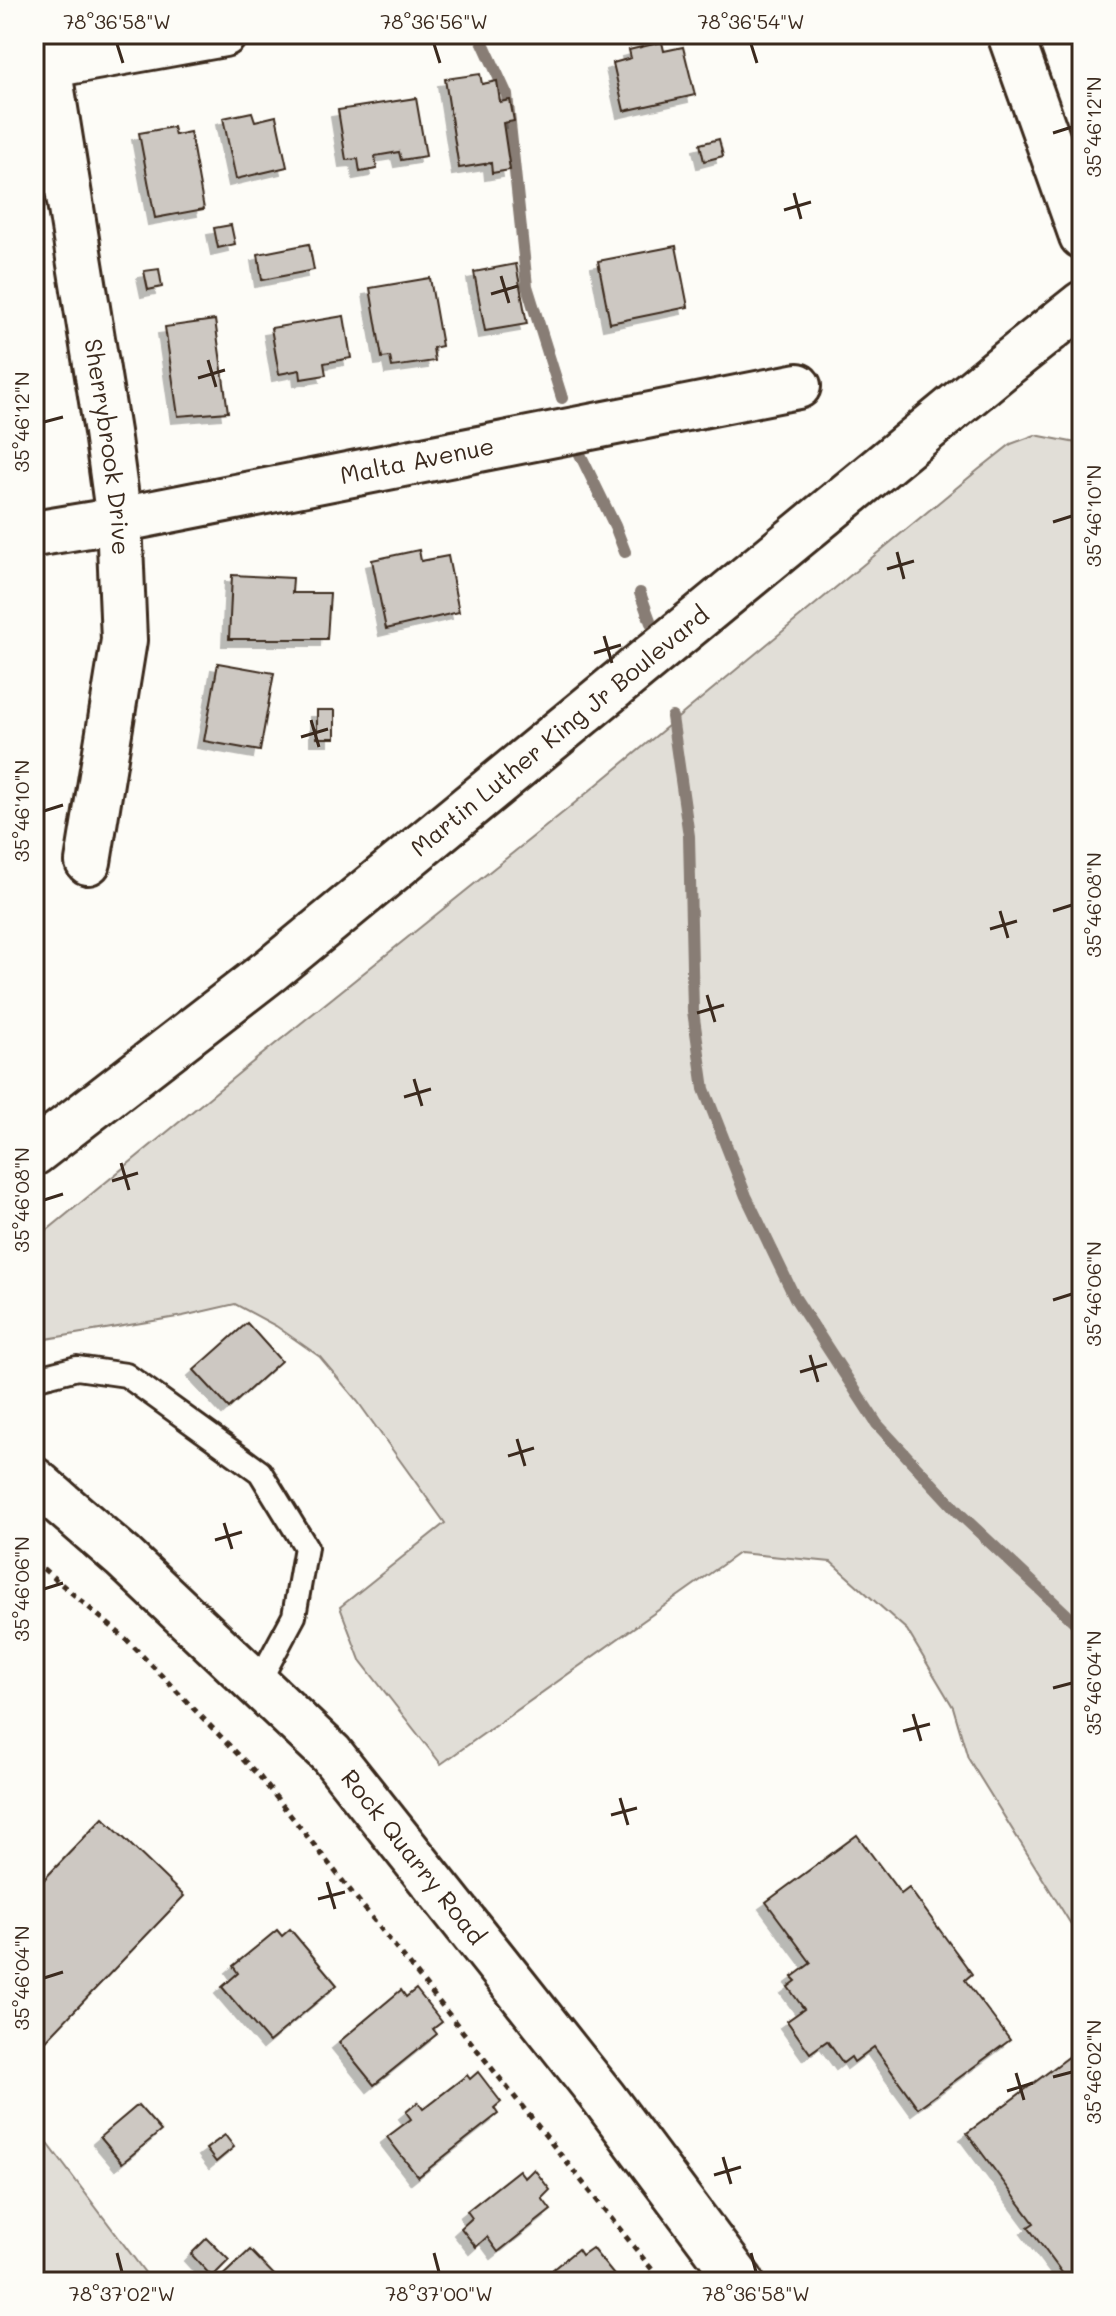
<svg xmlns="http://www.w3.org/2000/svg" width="1116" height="2316" viewBox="0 0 1116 2316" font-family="Mali,sans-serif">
<defs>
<filter id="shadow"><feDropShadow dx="-7" dy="7" stdDeviation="0" flood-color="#0004"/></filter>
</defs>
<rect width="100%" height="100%" fill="#fdfcf7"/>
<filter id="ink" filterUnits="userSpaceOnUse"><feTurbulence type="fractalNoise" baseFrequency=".0125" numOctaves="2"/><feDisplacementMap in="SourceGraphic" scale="16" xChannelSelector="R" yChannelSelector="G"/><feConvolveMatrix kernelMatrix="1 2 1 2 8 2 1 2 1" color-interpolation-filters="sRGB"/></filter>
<g filter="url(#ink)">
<g fill="#e1ded7" stroke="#8e847a" stroke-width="2">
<path d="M1035 435 1076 443 1082 456V1942L968 1758 953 1707 907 1630 831 1562 739 1553 441 1764 360 1660 340 1607 445 1523 358 1402 320 1357 276 1326 235 1304 183 1316 34 1341V1241L249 1065 565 811 978 470 1011 444Z"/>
<path d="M37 2129 152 2282H34V2131Z"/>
</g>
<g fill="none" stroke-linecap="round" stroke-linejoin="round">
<g stroke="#887d74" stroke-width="12">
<path d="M479 34 507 95 527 286 562 398"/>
<path d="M577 448 615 526 625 552"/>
<path d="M640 593 651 623"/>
<path d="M672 717 689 836 693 1011 704 1089 746 1196 795 1298 877 1424 961 1515 1082 1629"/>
</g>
</g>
<g fill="#cdc8c2" stroke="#3b2a1e" stroke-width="2" filter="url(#shadow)">
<path d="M662 42 664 51 683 47 695 95 624 111 613 63 631 58 629 50Z"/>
<path d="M480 74 482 84 497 81 500 102 510 100 514 121 503 123 510 170 492 173 491 163 459 168 445 79Z"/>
<path d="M416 98 426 156 401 160 399 152 375 156 377 169 360 172 358 159 346 160 338 110Z"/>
<path d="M252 112 255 121 276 116 287 167 236 179 223 118Z"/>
<path d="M173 127 175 135 190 132 204 209 155 218 139 133Z"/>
<path d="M719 139 723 156 704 161 700 144Z"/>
<path d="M231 225 235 244 218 248 214 228Z"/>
<path d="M309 244 314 270 262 280 258 254Z"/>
<path d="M676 246 688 307 610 323 598 261Z"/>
<path d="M516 264 527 324 485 331 474 272Z"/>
<path d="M159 269 162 287 148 290 144 271Z"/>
<path d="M430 278 442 346 433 348 435 361 392 367 390 357 382 358 370 288Z"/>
<path d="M344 316 351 358 324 363 326 375 301 379 300 370 279 374 271 328Z"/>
<path d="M215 320 228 412 178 416 165 327Z"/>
<path d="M419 550 421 561 448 556 459 612 386 629 372 560Z"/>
<path d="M232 575 293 578 292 593H330L327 639H229Z"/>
<path d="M218 663 274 673 260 751 204 741Z"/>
<rect x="317" y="710" width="18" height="28"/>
<path d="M247 1323 281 1361 229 1408 194 1370Z"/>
<path d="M103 1818 184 1896 34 2053V1890Z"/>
<path d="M857 1835 901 1894 909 1888 972 1974 965 1980 1010 2040 918 2108 874 2047 854 2062 851 2057 843 2063 827 2041 810 2053 787 2021 804 2009 788 1987 796 1981 792 1977 811 1963 766 1902Z"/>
<path d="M290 1929 337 1985 269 2042 222 1987 238 1973 233 1966 277 1930 282 1936Z"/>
<path d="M416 1989 442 2022 433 2029 437 2034 374 2085 339 2042 401 1990 406 1997Z"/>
<path d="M1082 2047V2282H1069L1028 2227 1034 2223 967 2133Z"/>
<path d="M478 2072 501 2102 494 2108 498 2114 418 2177 387 2137 411 2119 406 2112 418 2102 423 2109 467 2075 470 2079Z"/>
<path d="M138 2105 161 2131 122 2163 100 2137Z"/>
<path d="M225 2135 234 2147 216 2162 206 2149Z"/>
<path d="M534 2169 550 2190 542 2198 551 2210 498 2252 487 2237 476 2247 461 2228 472 2218 467 2211 519 2170 525 2178Z"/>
<path d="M207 2238 229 2260 212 2277 191 2254Z"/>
<path d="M592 2248 618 2280 615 2282H537L578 2249 582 2255Z"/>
<path d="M250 2250 281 2282H216Z"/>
</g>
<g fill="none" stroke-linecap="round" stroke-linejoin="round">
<g stroke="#3b2a1e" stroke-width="28">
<path id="service" d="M34 1379 77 1368 126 1375 260 1472 306 1547 294 1616 257 1685"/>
</g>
<g stroke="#3b2a1e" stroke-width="50">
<g id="minor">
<path id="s1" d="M43 34 107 432 119 520 124 640 88 862"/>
<path d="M34 68 224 34"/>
<path id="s2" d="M34 534 119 520 798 386"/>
</g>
</g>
<g stroke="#3b2a1e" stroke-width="50">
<g id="secondary">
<path id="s3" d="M34 1480 123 1557 331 1754 603 2097 741 2282"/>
</g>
</g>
<g stroke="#3b2a1e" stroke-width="50">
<g id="primary">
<path d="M1010 34 1082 236"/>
<path id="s4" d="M34 1153 272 969 1004 366 1082 304"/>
</g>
</g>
<path stroke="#3b2a1e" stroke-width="5" stroke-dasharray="6 6" stroke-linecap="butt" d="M34 1561 126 1639 260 1777 662 2282"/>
<use href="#service" stroke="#fdfcf7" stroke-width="22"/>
<use href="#minor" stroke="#fdfcf7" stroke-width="44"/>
<use href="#secondary" stroke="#fdfcf7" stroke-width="44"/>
<use href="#primary" stroke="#fdfcf7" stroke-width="44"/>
</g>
</g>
<path fill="none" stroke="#3b2a1e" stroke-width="3" d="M117 44 123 63M434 44 440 63M751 44 757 63M1053 133 1072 127M794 193 801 219M784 210 811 202M501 276 509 303M491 294 518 286M208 360 216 387M198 378 225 370M44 422 63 417M1053 522 1072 516M897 552 904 579M887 569 914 561M604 636 612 663M594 653 621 645M311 720 319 747M301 737 328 729M44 811 63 805M1000 911 1008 938M1053 911 1072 905M990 929 1017 921M707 995 715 1022M697 1013 724 1005M414 1079 422 1106M404 1097 431 1089M121 1163 129 1190M112 1181 138 1173M44 1200 63 1194M1053 1300 1072 1294M810 1355 818 1382M800 1372 827 1364M517 1439 525 1466M508 1456 534 1448M224 1523 232 1549M215 1540 242 1532M44 1589 63 1583M1053 1688 1072 1683M913 1714 921 1741M903 1731 930 1724M620 1798 628 1825M611 1815 637 1808M327 1882 335 1909M318 1899 345 1892M44 1978 63 1972M1016 2073 1024 2100M1053 2077 1072 2072M1007 2091 1033 2083M723 2157 731 2184M714 2175 741 2167M117 2253 122 2272M434 2253 439 2272M751 2253 756 2272"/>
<g text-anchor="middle" stroke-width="7" stroke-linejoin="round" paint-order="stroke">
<g font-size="24" fill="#3b2a1e" stroke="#fdfcf7">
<text dy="8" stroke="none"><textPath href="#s1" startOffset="418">Sherrybrook Drive</textPath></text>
<text dy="8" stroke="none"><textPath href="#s2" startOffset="390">Malta Avenue</textPath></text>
<text dy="8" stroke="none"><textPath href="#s4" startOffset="674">Martin Luther King Jr Boulevard</textPath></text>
<text dy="8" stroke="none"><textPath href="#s3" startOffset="536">Rock Quarry Road</textPath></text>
</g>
</g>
<rect width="1116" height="2316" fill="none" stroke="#fdfcf7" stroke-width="88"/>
<rect x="44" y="44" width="1028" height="2228" fill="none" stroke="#3b2a1e" stroke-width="3"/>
<g font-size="20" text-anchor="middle" fill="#3b2a1e">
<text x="117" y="29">78°36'58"W</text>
<text x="434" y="29">78°36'56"W</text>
<text x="751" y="29">78°36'54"W</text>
<text transform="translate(1094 127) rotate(-90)" y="7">35°46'12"N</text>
<text transform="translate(22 422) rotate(-90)" y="7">35°46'12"N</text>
<text transform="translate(1094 516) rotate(-90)" y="7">35°46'10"N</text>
<text transform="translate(22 811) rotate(-90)" y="7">35°46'10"N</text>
<text transform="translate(1094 905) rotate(-90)" y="7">35°46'08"N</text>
<text transform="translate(22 1200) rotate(-90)" y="7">35°46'08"N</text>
<text transform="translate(1094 1294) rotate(-90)" y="7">35°46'06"N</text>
<text transform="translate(22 1589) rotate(-90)" y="7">35°46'06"N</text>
<text transform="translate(1094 1683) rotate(-90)" y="7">35°46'04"N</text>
<text transform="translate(22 1978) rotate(-90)" y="7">35°46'04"N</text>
<text transform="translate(1094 2072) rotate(-90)" y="7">35°46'02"N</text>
<text x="122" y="2301">78°37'02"W</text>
<text x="439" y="2301">78°37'00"W</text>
<text x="756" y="2301">78°36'58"W</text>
</g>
</svg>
